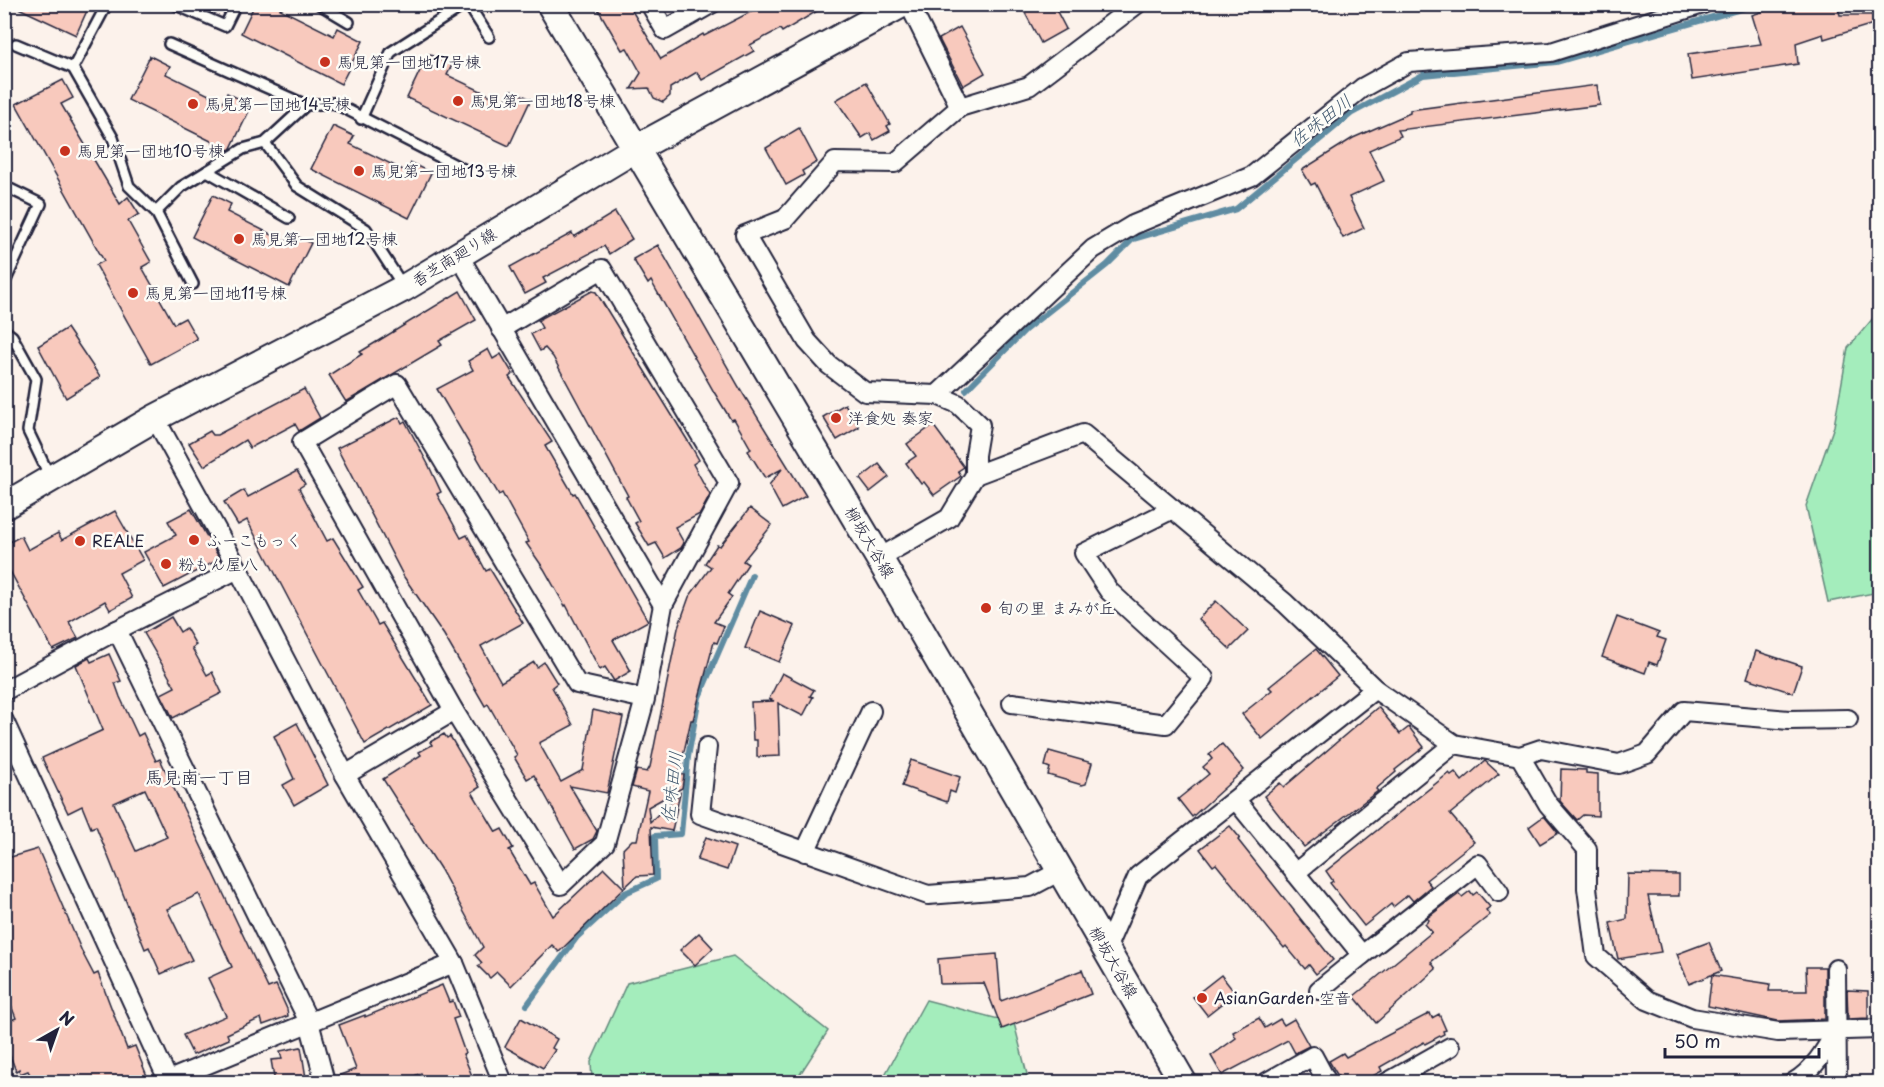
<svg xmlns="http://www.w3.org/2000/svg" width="1884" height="1087" viewBox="0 0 1884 1087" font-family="'Playpen Sans','Klee One',sans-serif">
<rect width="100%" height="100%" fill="#fcf2eb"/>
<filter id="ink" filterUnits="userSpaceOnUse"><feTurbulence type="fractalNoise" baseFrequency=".0167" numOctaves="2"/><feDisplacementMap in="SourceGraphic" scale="12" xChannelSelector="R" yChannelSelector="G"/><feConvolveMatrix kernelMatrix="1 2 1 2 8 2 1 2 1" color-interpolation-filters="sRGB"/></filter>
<g filter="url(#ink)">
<g fill="#a4edbc" stroke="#63887c" stroke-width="1.5">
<path d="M1879 311V592L1828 602 1806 506 1834 426 1848 348Z"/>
<path d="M733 956 828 1031 795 1082H592L591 1062 627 983Z"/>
<path d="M926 1000 1014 1023 1029 1082H881Z"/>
</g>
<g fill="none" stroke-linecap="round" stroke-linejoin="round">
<g stroke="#5e8ca2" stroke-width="6">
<path d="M966 390 1025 330 1107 265 1133 239 1236 209 1352 113 1423 75 1556 62 1758 4"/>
<path d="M527 1005 577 937 625 893 656 879 655 836 681 834 688 757 699 697 752 575"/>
</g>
</g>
<g fill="#f8c9bd" stroke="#22223b" stroke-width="1.5" fill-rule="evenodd">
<path d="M10 4H90L76 35Z"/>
<path d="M255 4H282L280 9 334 36 338 28 363 41 341 84 241 33Z"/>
<path d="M595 4H628L661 59 703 34 704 36 766 4H829L782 32 780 29 750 45 754 51 702 80 697 72 670 88V96L663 102 654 98 649 88 631 89 641 73 627 48 622 50Z"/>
<path d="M1036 4H1053L1066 29 1041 43 1024 11Z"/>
<path d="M1785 4H1837L1840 15H1880V22L1824 39 1823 34 1796 43 1798 64 1692 80 1688 54 1761 44 1752 15Z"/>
<path d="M960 27 985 73 963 86 939 39Z"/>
<path d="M428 54 452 65 447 75 504 102 511 90 531 99 509 146 407 98Z"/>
<path d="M150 56 170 66 166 74 223 102 227 93 252 105 231 148 229 150 128 100Z"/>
<path d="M63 80 73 98 61 104 120 204 128 197 139 214 128 221 151 262 142 267 174 324 185 318 197 339 151 364 96 265 104 261 16 104Z"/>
<path d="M866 82 890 124 887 126 890 131 874 140 870 133 862 138 836 100Z"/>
<path d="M1597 85 1600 105 1398 130 1401 136 1369 150 1384 181 1349 197 1364 228 1343 238 1315 183 1311 185 1302 170 1353 138 1410 113V110Z"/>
<path d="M333 126 354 136 350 144 407 172 411 163 431 173 409 218 311 169Z"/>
<path d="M799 128 817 162 802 171 804 175 786 185 766 148Z"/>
<path d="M213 195 231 204 227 212 286 242 290 233 311 243 289 287 192 237Z"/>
<path d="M615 212 632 239 609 254 604 246 543 278 546 283 525 294 510 267 572 233 574 237Z"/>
<path d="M658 245 739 387 806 496 782 509 769 485 782 469 765 478 748 451 751 449 734 419 731 420 714 392 651 281 648 284 633 259Z"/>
<path d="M460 291 476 320 439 341 442 345 346 402 329 375 362 354 360 352Z"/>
<path d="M592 291 596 292 691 446 699 460 693 464 710 495 700 514 675 527 684 543 681 548 665 558 656 543 649 546 635 523 639 521 626 497 628 496 553 357 545 348 540 351 531 334 542 328 538 321 540 319Z"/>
<path d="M67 328 100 377 66 398 38 346Z"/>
<path d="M488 349 493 359 501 354 513 374 509 377 552 442 545 446 573 494 575 493 648 621 613 640 631 671 614 681 605 667 600 670 566 605 565 606 544 569 526 543 529 542 502 493 499 495 437 389 473 370 468 361Z"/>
<path d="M304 389 320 418 299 431 295 424 250 448 245 440 204 466 189 443 210 431 213 435H217Z"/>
<path d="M845 404 859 427 837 440 823 417Z"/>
<path d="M399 417 402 423 405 421 429 466 441 492 437 494 461 538 467 535 486 571 490 569 523 623 481 646 501 682 534 662 537 667 544 662 557 683 552 687 573 725 539 743 561 782 583 770 593 710 623 717 607 793 570 786 597 831 593 839 575 849 534 775 527 779 514 757 517 755 488 704 485 706 444 635 404 577 337 448Z"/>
<path d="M933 425 964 467 958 471 961 476 934 495 924 482 921 484 906 463 916 456 907 444Z"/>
<path d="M879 464 889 477 870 492 860 479Z"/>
<path d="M297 471 305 484 299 488 327 541 333 538 363 587 358 590 378 625 382 623 432 705 365 744 247 520 238 525 224 502 244 490 248 497Z"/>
<path d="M750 508 772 525 743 561 748 564 728 594 732 597 714 622 724 626 717 643 714 642 693 720H691L679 774 684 775 682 788 648 807 650 822 680 793 672 831 651 827 653 875 637 876 625 887 623 849 632 840H637L648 791 632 787 637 770 647 772 650 767 678 628 689 597 711 567 705 563 717 545 720 546Z"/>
<path d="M191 509 220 559 164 588 144 552 176 535 168 521Z"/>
<path d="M115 511 143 560 119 573 132 598 110 610 105 601 69 622 78 638 53 650 4 560V545L21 536 28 550 58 533 62 540Z"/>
<path d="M1216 601 1248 631 1230 649 1198 619Z"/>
<path d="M760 611 795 626 779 662 745 648Z"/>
<path d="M171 617 180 632 186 628 196 645 192 648 207 675 212 672 222 693 173 718 161 694 175 687 144 633Z"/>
<path d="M1617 617 1659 633 1657 637 1666 640 1657 665 1649 662 1645 673 1602 657Z"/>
<path d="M1316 649 1338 676 1262 739 1242 714 1272 690 1269 687Z"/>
<path d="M1756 651 1802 666 1793 693 1747 678Z"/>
<path d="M109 654 121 681 115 683 120 697 138 736 143 733 156 761 160 759 268 988 276 985 287 1009 288 1016 263 1025 261 1018 227 1034 229 1039 193 1055 183 1035 226 1016 208 978 232 967 199 894 167 909 192 960 161 974 149 947 145 949 96 826 91 828 82 806 68 813 42 758 103 730 76 665 89 658 91 662ZM145 789 167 837 136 851 114 803Z"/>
<path d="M782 673 814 690 810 696 813 697 803 716 778 703 780 756 757 757V740H753L751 702 774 701 769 699Z"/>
<path d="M1378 707 1400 734 1409 727 1424 747 1395 770 1396 772 1376 789 1378 791 1304 847 1264 796 1280 783 1284 787Z"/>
<path d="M297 723 328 785 294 805 283 785 294 779 274 736Z"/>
<path d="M444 734 447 738 450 736 480 787 472 792 496 832 502 829 513 848 509 850 530 885 534 883 553 916 604 868 624 888 559 952 552 945 511 986 497 972 490 978 478 966 482 963 475 955 483 947 441 870 383 779 421 755 419 752 432 745 430 742Z"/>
<path d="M1222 744 1244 770 1192 817 1178 799 1209 774 1203 767 1212 759 1209 755Z"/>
<path d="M1049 751 1092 763 1086 784 1082 785 1048 775 1050 768 1045 766Z"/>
<path d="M911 760 960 777 955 793 950 791 947 802 902 786Z"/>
<path d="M1485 761 1499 774 1450 814 1474 842 1426 880 1431 886 1413 901 1408 895 1393 907 1391 904 1364 926 1330 883 1333 881 1326 871 1449 773 1451 775 1455 772 1462 781Z"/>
<path d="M1561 769 1586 770V773L1598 774V816L1583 815 1577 820 1560 801Z"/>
<path d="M1544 816 1558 833 1540 844 1529 827Z"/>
<path d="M1230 826 1240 838 1238 840 1333 960 1316 974 1309 965 1305 969 1286 946 1284 948 1216 864 1213 866 1200 849Z"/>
<path d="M706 837 735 847 727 870 697 860Z"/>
<path d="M38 849 83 954 94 975 98 973 127 1049 135 1046 147 1076 129 1083H38L35 1077 32 1078 28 1071 20 1074 19 1069 16 1071 4 1040V1023L16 1018 4 988V859Z"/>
<path d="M1628 874 1679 875V896H1648L1661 952 1618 959 1610 923 1627 919Z"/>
<path d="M1470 891 1473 895 1477 892 1490 907 1486 910 1490 915 1431 962 1436 969 1376 1023 1354 996 1432 932 1425 924 1429 920 1427 918 1459 894 1462 897Z"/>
<path d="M699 933 713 948 695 965 680 950Z"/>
<path d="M1709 942 1721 971 1689 984 1677 954Z"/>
<path d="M997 954 1001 1001 1082 970 1091 994 1002 1029 984 983 940 984 938 959Z"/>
<path d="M1806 967H1825V1019L1778 1021 1708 1006 1712 975 1770 984 1769 991H1807Z"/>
<path d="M1221 975 1235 993 1207 1015 1193 997Z"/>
<path d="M442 985 449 1002 453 1001 459 1017 453 1019 465 1053 463 1054 475 1083H425L421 1073 399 1083H336L335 1077 356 1069 339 1025 365 1015V1017Z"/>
<path d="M1847 990 1868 991V1018L1848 1019Z"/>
<path d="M1430 1013 1432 1018 1439 1014 1446 1030 1443 1031 1444 1034 1425 1044 1424 1042 1380 1067 1382 1071 1360 1083H1342L1329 1061 1343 1053 1346 1057Z"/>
<path d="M521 1018 557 1039 552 1048 555 1050 543 1068 505 1047Z"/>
<path d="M1259 1018 1265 1028 1280 1019 1284 1025 1294 1019 1309 1046 1295 1053 1288 1040 1222 1075 1211 1056 1236 1038 1233 1032Z"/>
<path d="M301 1047 306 1078 275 1083 271 1060 282 1059 280 1051Z"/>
</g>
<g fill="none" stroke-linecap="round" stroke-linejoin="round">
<g stroke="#22223b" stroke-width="14">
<g id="lane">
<path d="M107 4 73 68 113 138 129 186 156 212 181 187 243 149 265 143 306 105 169 44"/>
<path d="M174 4 225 26 236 4"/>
<path d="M319 4 349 22"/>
<path d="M468 4 489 37"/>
<path d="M16 44 73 68"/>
<path d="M306 105 334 103 463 169"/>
<path d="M361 119 391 52 466 4"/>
<path d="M265 143 297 186 366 229 403 286"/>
<path d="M207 171 289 218"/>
<path d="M4 186 41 204 4 284"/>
<path d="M156 212 193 284"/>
<path d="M4 330 12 336 36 379 28 431 50 477"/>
</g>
</g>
<g stroke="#22223b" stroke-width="22">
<g id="street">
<path d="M650 4 665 30 711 4"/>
<path d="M909 4 960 107"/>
<path d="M458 254 663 605"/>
<path d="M501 329 602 269 729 483 663 605 645 699 605 843 561 885 454 711 302 442 397 384 577 684 645 699"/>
<path d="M937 395 1093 249 1133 225 1252 176 1362 88 1409 62 1551 52 1703 4"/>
<path d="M155 418 238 569 345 775 454 963 502 1080 500 1082"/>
<path d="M975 475 1083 434 1285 603 1375 689 1454 744 1520 756 1541 749 1619 764 1647 754 1684 711 1789 720 1848 719"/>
<path d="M879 558 949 518 975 475V455L980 425 958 404 937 395 865 392 829 365 807 341 745 235 785 219 835 162 895 163 960 107 1029 86 1137 4"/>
<path d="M117 630 309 1022 325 1082"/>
<path d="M4 691 117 630 238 569"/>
<path d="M1012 703 1166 724 1204 678 1109 591 1084 553 1173 509"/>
<path d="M4 721 169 1082"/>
<path d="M707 747 700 814 928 895 1030 887 1062 870"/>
<path d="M1520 756 1548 804 1587 849V888L1596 956 1647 1000 1692 1018 1778 1032 1880 1029"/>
<path d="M345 775 454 711"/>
<path d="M1236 800 1362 955 1478 864 1499 892"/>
<path d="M805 852 871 711"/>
<path d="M1295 873 1454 744"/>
<path d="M1106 949 1138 876 1375 689"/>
<path d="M1836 969 1837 1082"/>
<path d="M1319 990 1362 955"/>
<path d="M164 1082 454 963"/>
<path d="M1267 1082 1313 1056 1327 1082"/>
<path d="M1388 1082 1450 1047"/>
<path d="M1794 1082C1813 1071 1825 1051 1836 1031"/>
</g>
</g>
<g stroke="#22223b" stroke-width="30">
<g id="secondary">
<path d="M550 4 879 558 1183 1082"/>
<path d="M4 506 155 418 404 288 635 149 902 4"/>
</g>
</g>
<use href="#lane" stroke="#fdfcf7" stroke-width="9"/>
<use href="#street" stroke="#fdfcf7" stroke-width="18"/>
<use href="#secondary" stroke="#fdfcf7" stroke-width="26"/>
</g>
</g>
<g fill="#c8321e" stroke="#fdfcf7" stroke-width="2">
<circle cx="325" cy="62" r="6"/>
<circle cx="458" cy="101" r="6"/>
<circle cx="193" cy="104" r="6"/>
<circle cx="65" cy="151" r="6"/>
<circle cx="359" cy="171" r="6"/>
<circle cx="239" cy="239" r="6"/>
<circle cx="133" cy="293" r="6"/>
<circle cx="836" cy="418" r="6"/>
<circle cx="194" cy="540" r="6"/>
<circle cx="80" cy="541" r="6"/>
<circle cx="166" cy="564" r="6"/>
<circle cx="986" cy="608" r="6"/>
<circle cx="1202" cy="998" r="6"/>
</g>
<g text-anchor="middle" stroke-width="5" stroke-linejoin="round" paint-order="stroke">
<g font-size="16" fill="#22223b" stroke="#fdfcf7" text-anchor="start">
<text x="337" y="68">馬見第一団地17号棟</text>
<text x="470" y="107">馬見第一団地18号棟</text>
<text x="205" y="110">馬見第一団地14号棟</text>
<text x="77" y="157">馬見第一団地10号棟</text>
<text x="371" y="177">馬見第一団地13号棟</text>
<text x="251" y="245">馬見第一団地12号棟</text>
<text x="145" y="299">馬見第一団地11号棟</text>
<text x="848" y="424">洋食処 奏家</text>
<text x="206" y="546">ふーこもっく</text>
<text x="92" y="547">REALE</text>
<text x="178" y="570">粉もん屋八</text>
<text x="998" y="614">旬の里 まみが丘</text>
<text x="1214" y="1004">AsianGarden 空音</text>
</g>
<g font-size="16" fill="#22223b" stroke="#fdfcf7">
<text transform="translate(454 257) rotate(-32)" y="6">香芝南廻り線</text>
<text transform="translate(870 542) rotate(59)" y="6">柳坂大谷線</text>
<text transform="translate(1114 962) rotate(60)" y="6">柳坂大谷線</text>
</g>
<g font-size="18" font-style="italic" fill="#40576e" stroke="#fdfcf7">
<text transform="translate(1321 121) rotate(-38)" y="6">佐味田川</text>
<text transform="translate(672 787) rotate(-83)" y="6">佐味田川</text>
</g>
<g font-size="18" fill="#22223b" stroke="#fdfcf7">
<text x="199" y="784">馬見南一丁目</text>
</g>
</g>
<rect width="1884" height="1087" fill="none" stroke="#fdfcf7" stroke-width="24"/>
<rect x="12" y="12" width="1860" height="1063" fill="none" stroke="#22223b" stroke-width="2" filter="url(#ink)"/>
<g transform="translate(57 1030) rotate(40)" stroke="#fdfcf7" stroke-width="4.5" paint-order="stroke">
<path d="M0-4.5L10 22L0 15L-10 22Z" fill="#22223b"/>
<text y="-9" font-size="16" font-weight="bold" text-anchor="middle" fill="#22223b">N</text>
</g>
<path d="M1665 1048v9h154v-9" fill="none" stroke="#22223b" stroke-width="3"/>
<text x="1674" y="1048" font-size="18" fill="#22223b" stroke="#fdfcf7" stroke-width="4.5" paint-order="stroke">50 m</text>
</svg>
